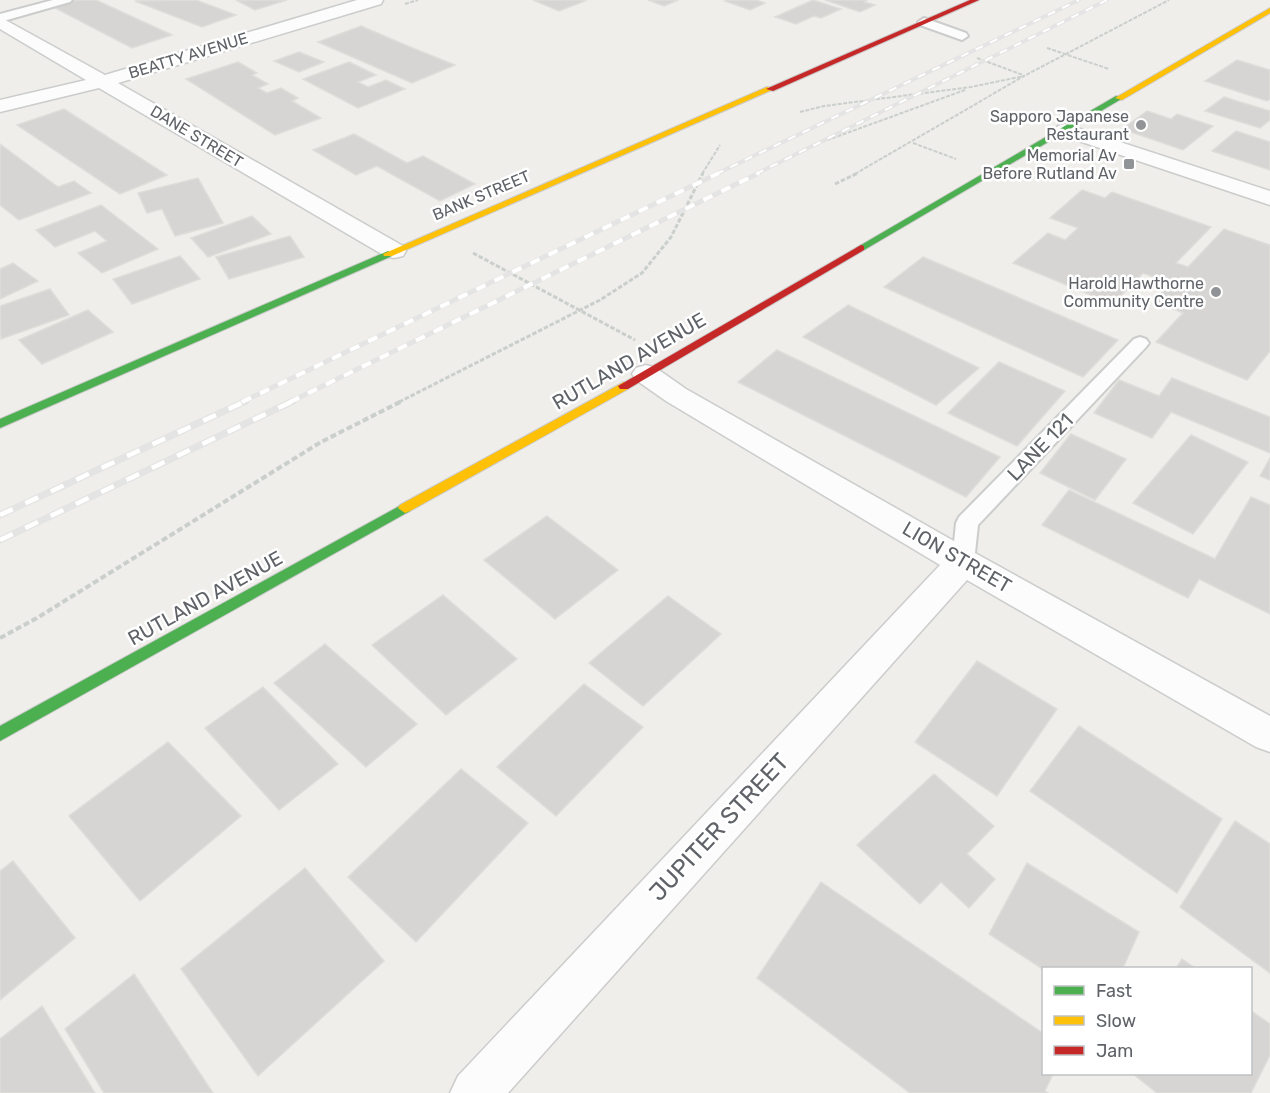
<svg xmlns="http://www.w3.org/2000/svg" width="1270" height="1093" viewBox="0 0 1270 1093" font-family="Rubik,sans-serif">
<rect width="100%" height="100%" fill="#efeeea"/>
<g fill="#d6d5d3" stroke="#deddd9" stroke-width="1.5">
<path d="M76 0H96L172 35 132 48 53 7Z"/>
<path d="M196 0 236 15 202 27 135 1Z"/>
<path d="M236 0H287L255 10Z"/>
<path d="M533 0H581L585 1 559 11Z"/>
<path d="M648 0H678L664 6Z"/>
<path d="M728 0H756L765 3 750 10 725 1Z"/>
<path d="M813 0 841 9 821 18 814 16 796 24 775 17Z"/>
<path d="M825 0H867L864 2 875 5 860 12Z"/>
<path d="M361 26 410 47 455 65 412 83 318 42Z"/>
<path d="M299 52 324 62 299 72 274 61Z"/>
<path d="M1237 60 1270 70V99L1267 101 1205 81Z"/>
<path d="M238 62 257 73 252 75 268 84 258 88 267 93 281 88 298 98 292 101 321 118 275 135 186 79Z"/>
<path d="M349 62 376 75 358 82 368 87 386 80 405 89 358 108 303 79Z"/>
<path d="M1224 97 1270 111V120L1260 128 1205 111Z"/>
<path d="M64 109 167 175 120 194 17 125Z"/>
<path d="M1147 111 1171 119 1177 114 1213 126 1183 150 1122 129Z"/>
<path d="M1236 131 1270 142V170L1212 151Z"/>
<path d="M354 134 407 163 423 156 475 184 440 201 377 166 356 175 313 150Z"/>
<path d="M0 144 58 187 74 181 91 193 19 220 0 205Z"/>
<path d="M198 178 223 223 175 236 162 209 147 213 138 193Z"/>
<path d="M1082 190 1105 198 1112 192 1211 227 1176 263 1188 267 1224 229 1270 245V351L1247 380 1156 342 1183 313 1154 301 1170 283 1143 273 1113 304 1013 263 1048 233 1065 240 1078 228 1050 218Z"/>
<path d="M101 205 158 249 102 273 78 253 107 241 95 231 55 247 36 230Z"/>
<path d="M252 216 271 234 208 257 191 238Z"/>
<path d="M290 236 304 257 229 279 216 257Z"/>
<path d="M180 256 200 279 132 304 113 279Z"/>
<path d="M923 257 1118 340 1083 377 884 287Z"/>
<path d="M13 263 38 281 0 299V269Z"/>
<path d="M50 289 69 315 1 339 0 306Z"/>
<path d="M848 305 979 368 936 405 803 337Z"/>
<path d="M88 310 113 332 42 364 19 340Z"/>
<path d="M777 350 1000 457 966 497 738 382Z"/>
<path d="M999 362 1065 391 1017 446 948 413Z"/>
<path d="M1172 378 1270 417V453L1171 412 1152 438 1094 413 1119 380 1159 396Z"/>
<path d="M1071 434 1126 459 1095 500 1040 473Z"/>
<path d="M1191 435 1248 462 1193 534 1133 503Z"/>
<path d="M1270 458V480L1260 476Z"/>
<path d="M1069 490 1215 559 1251 497 1270 505V614L1199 579 1188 598 1042 525Z"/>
<path d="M547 516 618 570 555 619 484 560Z"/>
<path d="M443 595 517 659 446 715 372 645Z"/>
<path d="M668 596 721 634 643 706 589 663Z"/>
<path d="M325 644 417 724 366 767 274 683Z"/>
<path d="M977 661 1057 709 997 796 915 742Z"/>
<path d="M584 684 643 727 556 816 497 767Z"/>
<path d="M263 687 338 764 279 810 205 728Z"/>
<path d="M1079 726 1222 819 1177 893 1030 791Z"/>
<path d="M168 742 241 816 140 901 69 816Z"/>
<path d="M461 769 528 823 416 942 348 877Z"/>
<path d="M934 774 994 826 967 854 995 879 969 908 941 882 920 904 857 845Z"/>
<path d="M1235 821 1270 844V973L1180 907Z"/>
<path d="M13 861 75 938 0 1000V871Z"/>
<path d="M1027 863 1139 932 1123 968 1044 970 989 934Z"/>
<path d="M305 868 384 961 258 1076 181 969Z"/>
<path d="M821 882 1044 1034V1074H1053L1045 1091 1048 1093H910L757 978Z"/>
<path d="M1182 959 1195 968H1176Z"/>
<path d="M134 974 213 1093H104L65 1029Z"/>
<path d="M42 1006 95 1093H0V1039Z"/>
<path d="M1250 1010 1270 1024V1055L1251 1093H1157L1133 1074H1250Z"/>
</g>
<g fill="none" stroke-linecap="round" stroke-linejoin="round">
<g stroke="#cbcccc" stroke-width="4">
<g id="lane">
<path d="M53 0H72L70 2 0 22V14Z"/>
<path d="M924 18 966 33 968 36 962 40 920 25 918 22Z"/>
<path d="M1140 337 1146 339 1149 343 1146 347 978 525 974 562 971 568 963 571 955 568 952 562 956 523 959 517 1134 339Z"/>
</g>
</g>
<g stroke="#cbcccc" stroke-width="3">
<g id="street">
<path d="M357 0H383L381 4 118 83 403 246 406 251 403 256 394 258 385 256 99 88 0 112V100L86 80 0 29V17L105 75Z"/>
<path d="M1065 124 1270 191V205L1058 134 1055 130 1058 126Z"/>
<path d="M646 365 656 368 686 389 975 553 1270 716V752L1256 747 967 580 508 1093H450L458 1076 940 565 666 401 636 380 632 374 636 368Z"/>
</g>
</g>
<g stroke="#cacacb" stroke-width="2">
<g id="fast">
<path d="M1116 96 1123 98 864 250 856 248Z"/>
<path d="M388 251 393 254 392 256 0 428V419Z"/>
<path d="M405 503 412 508 410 511 0 741V726Z"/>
</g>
</g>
<g stroke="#cacacb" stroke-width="2">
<g id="slow">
<path d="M1270 8V13L1122 100 1115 98Z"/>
<path d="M767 87 774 89 392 256H384L383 254Z"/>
<path d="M624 382 628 383 630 386 628 389 410 511 405 513 398 508 400 505Z"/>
</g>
</g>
<g stroke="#cacacb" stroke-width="2">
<g id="jam">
<path d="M970 0H979L773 91 766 89Z"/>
<path d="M861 245 864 246V250L628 389H620L618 386Z"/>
</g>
</g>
<g stroke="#cacfcc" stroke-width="2" stroke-dasharray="4 1.5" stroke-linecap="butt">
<path d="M405 4 418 0"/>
<path d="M1047 48 1109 69"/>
<path d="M977 58 1023 75"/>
<path d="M800 112 824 106 971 87 1024 76"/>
<path d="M822 142 965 90"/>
<path d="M913 143 956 159"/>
<path d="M702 174 720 145"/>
<path d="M855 174 1024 76 1169 0"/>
</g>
<g stroke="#cacfcc" stroke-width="3" stroke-dasharray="4.5 2" stroke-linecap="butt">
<path d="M835 184 858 173"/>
<path d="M473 253 635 340"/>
<path d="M399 402 600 300 642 273 671 237 703 173"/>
</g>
<path stroke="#cacfcc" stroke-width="4" stroke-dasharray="6 3" stroke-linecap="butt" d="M0 638 37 618 321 442 402 401"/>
<use href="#lane" fill="#fdfcfc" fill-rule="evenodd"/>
<use href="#street" fill="#fdfcfc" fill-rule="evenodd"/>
<use href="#fast" fill="#4caf50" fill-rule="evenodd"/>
<use href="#slow" fill="#ffc107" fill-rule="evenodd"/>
<use href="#jam" fill="#c62828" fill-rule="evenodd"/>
<g stroke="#e4e4e4" stroke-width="4">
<g id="rail-far2">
<path d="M716 174 1079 0"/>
<path d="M756 174 1107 0"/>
</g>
</g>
<g stroke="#e4e4e4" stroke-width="5">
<g id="rail-far1">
<path d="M242 402 719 173"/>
<path d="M290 402 759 173"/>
</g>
</g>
<g stroke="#e4e4e4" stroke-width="7">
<g id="rail">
<path d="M0 515 246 401"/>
<path d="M0 540 293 401"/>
</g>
</g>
<use href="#rail-far2" stroke="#fff" stroke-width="2" stroke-dasharray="8" stroke-linecap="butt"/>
<use href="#rail-far1" stroke="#fff" stroke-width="4" stroke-dasharray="10" stroke-linecap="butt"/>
<use href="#rail" stroke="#fff" stroke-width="4.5" stroke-dasharray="14" stroke-linecap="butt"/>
</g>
<g fill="#919496" stroke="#fff" stroke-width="2">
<circle cx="1141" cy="125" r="6"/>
<rect x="1123" y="158" width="12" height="12" rx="3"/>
<circle cx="1216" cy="292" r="6"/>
</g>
<g text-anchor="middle" stroke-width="5" stroke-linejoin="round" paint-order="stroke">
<g font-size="16" fill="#5f6368" stroke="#fff">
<text transform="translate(188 55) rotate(-17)" y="6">BEATTY AVENUE</text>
<text transform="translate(197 136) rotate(31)" y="6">DANE STREET</text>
<text transform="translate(481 195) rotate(-23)" y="6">BANK STREET</text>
</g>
<g font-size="16" fill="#5f6368" stroke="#fff" text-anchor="end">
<text x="1129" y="122">Sapporo Japanese<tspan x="1129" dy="18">Restaurant</tspan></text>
<text x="1117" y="161">Memorial Av<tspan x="1117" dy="18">Before Rutland Av</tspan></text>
<text x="1204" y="289">Harold Hawthorne<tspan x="1204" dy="18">Community Centre</tspan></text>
</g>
<g font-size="20" fill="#5f6368" stroke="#fff">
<text transform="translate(629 361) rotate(-30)" y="7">RUTLAND AVENUE</text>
<text transform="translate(1040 447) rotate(-46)" y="7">LANE 121</text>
<text transform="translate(957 557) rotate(30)" y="7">LION STREET</text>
<text transform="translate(205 598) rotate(-29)" y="7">RUTLAND AVENUE</text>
</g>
<g font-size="24" fill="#5f6368" stroke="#fff">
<text transform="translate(719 827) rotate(-47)" y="8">JUPITER STREET</text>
</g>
</g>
<rect x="1042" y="967" width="210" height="108" fill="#ffffff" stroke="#bfc1c3" stroke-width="1.5"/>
<rect x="1054" y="986" width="30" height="9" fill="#4caf50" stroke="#bfc1c3" stroke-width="1.5"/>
<text x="1096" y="997" font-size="18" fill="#5f6368">Fast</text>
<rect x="1054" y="1016" width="30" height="9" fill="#ffc107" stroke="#bfc1c3" stroke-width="1.5"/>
<text x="1096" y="1027" font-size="18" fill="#5f6368">Slow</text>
<rect x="1054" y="1046" width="30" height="9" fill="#c62828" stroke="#bfc1c3" stroke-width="1.5"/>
<text x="1096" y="1057" font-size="18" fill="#5f6368">Jam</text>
</svg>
